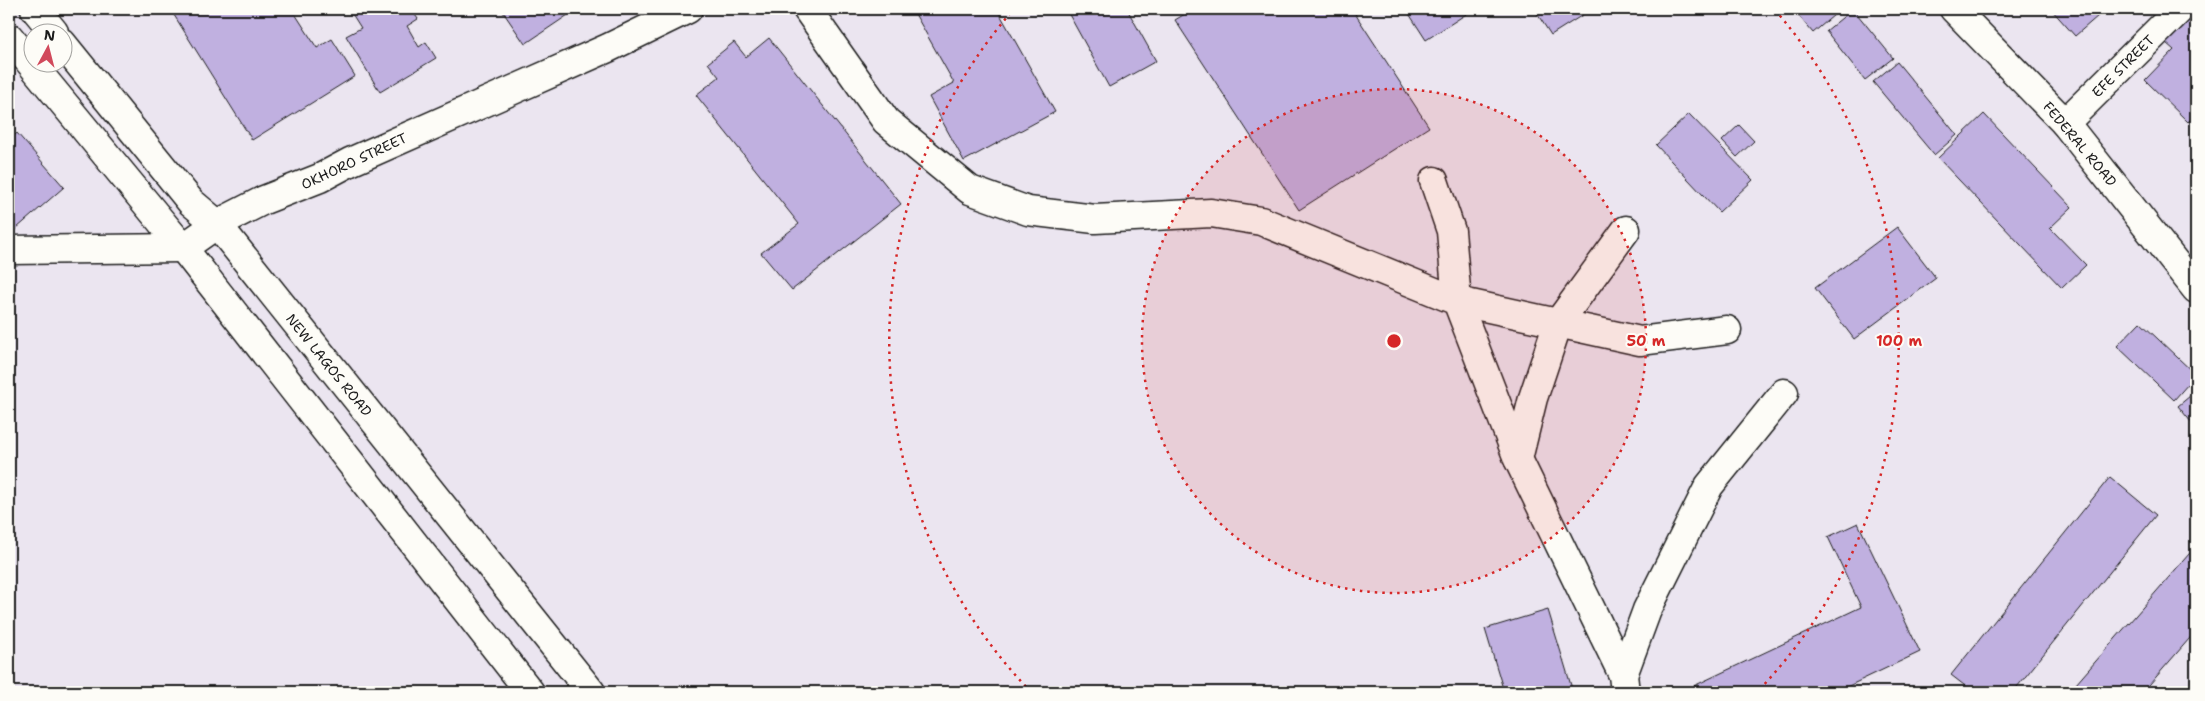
<svg xmlns="http://www.w3.org/2000/svg" width="2205" height="701" viewBox="0 0 2205 701" font-family="'Shantell Sans',sans-serif">
<rect width="100%" height="100%" fill="#ebe5f0"/>
<filter id="ink" filterUnits="userSpaceOnUse"><feTurbulence type="fractalNoise" baseFrequency=".02" numOctaves="2"/><feDisplacementMap in="SourceGraphic" scale="10" xChannelSelector="R" yChannelSelector="G"/><feConvolveMatrix kernelMatrix="1 2 1 2 8 2 1 2 1" color-interpolation-filters="sRGB"/></filter>
<g filter="url(#ink)">
<g fill="#c0b0e0" stroke="#1c1c1c">
<path d="M184 9H292L317 48 332 39 355 76 252 140 174 15Z"/>
<path d="M349 9H411L418 19 407 26 419 47 426 42 436 58 380 92 346 36 361 28Z"/>
<path d="M501 9H568L571 13 525 44Z"/>
<path d="M920 9H997L1055 112 964 161 929 97 954 83 914 12Z"/>
<path d="M1066 9H1127L1156 61 1109 87Z"/>
<path d="M1193 9H1352L1429 127 1299 210 1175 20Z"/>
<path d="M1406 9H1474L1426 40Z"/>
<path d="M1534 9H1592L1551 35Z"/>
<path d="M1793 9H1841L1813 33Z"/>
<path d="M1853 9 1893 58 1865 80 1826 31Z"/>
<path d="M2051 9H2106L2075 36Z"/>
<path d="M2196 12V114L2188 122 2145 80 2174 50 2166 43Z"/>
<path d="M769 38 901 204 792 290 761 253 799 224 696 95 719 77 708 63 734 42 746 57Z"/>
<path d="M1897 62 1957 135 1934 155 1873 82Z"/>
<path d="M1689 114 1753 180 1719 212 1656 145Z"/>
<path d="M1984 114 2072 207 2050 228 2086 265 2062 288 1938 158Z"/>
<path d="M1739 125 1754 141 1737 157 1722 141Z"/>
<path d="M17 133 64 187 9 235V141Z"/>
<path d="M1897 227 1936 278 1854 339 1815 288Z"/>
<path d="M2140 322 2196 375 2174 400 2117 346Z"/>
<path d="M2196 391V428L2178 406Z"/>
<path d="M2110 477 2156 515 2013 692H1973L1951 675Z"/>
<path d="M1858 523 1920 652 1836 692H1681L1861 607 1828 537Z"/>
<path d="M2196 546V631L2143 692H2069Z"/>
<path d="M1548 610 1573 692H1504L1485 629Z"/>
</g>
<g fill="none" stroke-linecap="round" stroke-linejoin="round">
<g stroke="#1c1c1c" stroke-width="31">
<g id="minor">
<path d="M807 9 886 121 970 190 1028 211 1095 219 1211 213 1261 221 1457 301 1518 459 1623 675 1625 692"/>
<path d="M1954 9 2065 123 2196 289"/>
<path d="M2065 123 2180 9"/>
<path d="M1434 181 1451 231 1457 301 1640 341 1727 330"/>
<path d="M9 250 183 248 217 224 264 200 320 178 350 162 608 48 688 9"/>
<path d="M1518 459 1533 398 1558 323 1626 230"/>
<path d="M1623 675 1647 610 1709 486 1784 393"/>
</g>
</g>
<g stroke="#1c1c1c" stroke-width="31">
<g id="major">
<path d="M35 9 54 32"/>
<path d="M9 37 183 248 530 692"/>
<path d="M62 43 191 202 217 224 591 692"/>
</g>
</g>
<use href="#minor" stroke="#fdfcf7" stroke-width="28"/>
<use href="#major" stroke="#fdfcf7" stroke-width="28"/>
</g>
</g>
<circle cx="1394" cy="341" r="252" fill="#d62828" fill-opacity=".12"/>
<g fill="none" stroke="#d62828" stroke-width="2.5" stroke-dasharray="2.5 5">
<circle cx="1394" cy="341" r="252"/>
<path d="M1031 692A505 505 0 0 1 1013 10M1775 10A505 505 0 0 1 1757 692"/>
</g>
<g text-anchor="middle" stroke-width="4" stroke-linejoin="round" paint-order="stroke">
<g font-size="14" fill="#1c1c1c" stroke="#fdfcf7">
<text transform="translate(2123 66) rotate(-45)" y="5">EFE STREET</text>
<text transform="translate(2080 144) rotate(50)" y="5">FEDERAL ROAD</text>
<text transform="translate(354 161) rotate(-25)" y="5">OKHORO STREET</text>
<text transform="translate(329 365) rotate(51)" y="5">NEW LAGOS ROAD</text>
</g>
</g>
<circle cx="1394" cy="341" r="8" fill="#d62828" stroke="#fdfcf7" stroke-width="2.5"/>
<g font-size="15" text-anchor="middle" font-weight="bold" fill="#d62828" stroke="#fdfcf7" stroke-width="4" stroke-linejoin="round" paint-order="stroke">
<text x="1646" y="346">50 m</text>
<text x="1899" y="346">100 m</text>
</g>
<rect width="2205" height="701" fill="none" stroke="#fdfcf7" stroke-width="30"/>
<rect x="15" y="15" width="2175" height="671" fill="none" stroke="#1c1c1c" stroke-width="2" filter="url(#ink)"/>
<g transform="translate(48 48) rotate(7)"><circle r="24" fill="#fdfcf7" stroke="#a3a29f"/>
<path d="M0-4L9 19L0 12L-9 19Z" fill="#d1495b"/>
<text y="-8" font-size="14" font-weight="bold" text-anchor="middle" fill="#1c1c1c">N</text>
</g>
</svg>
